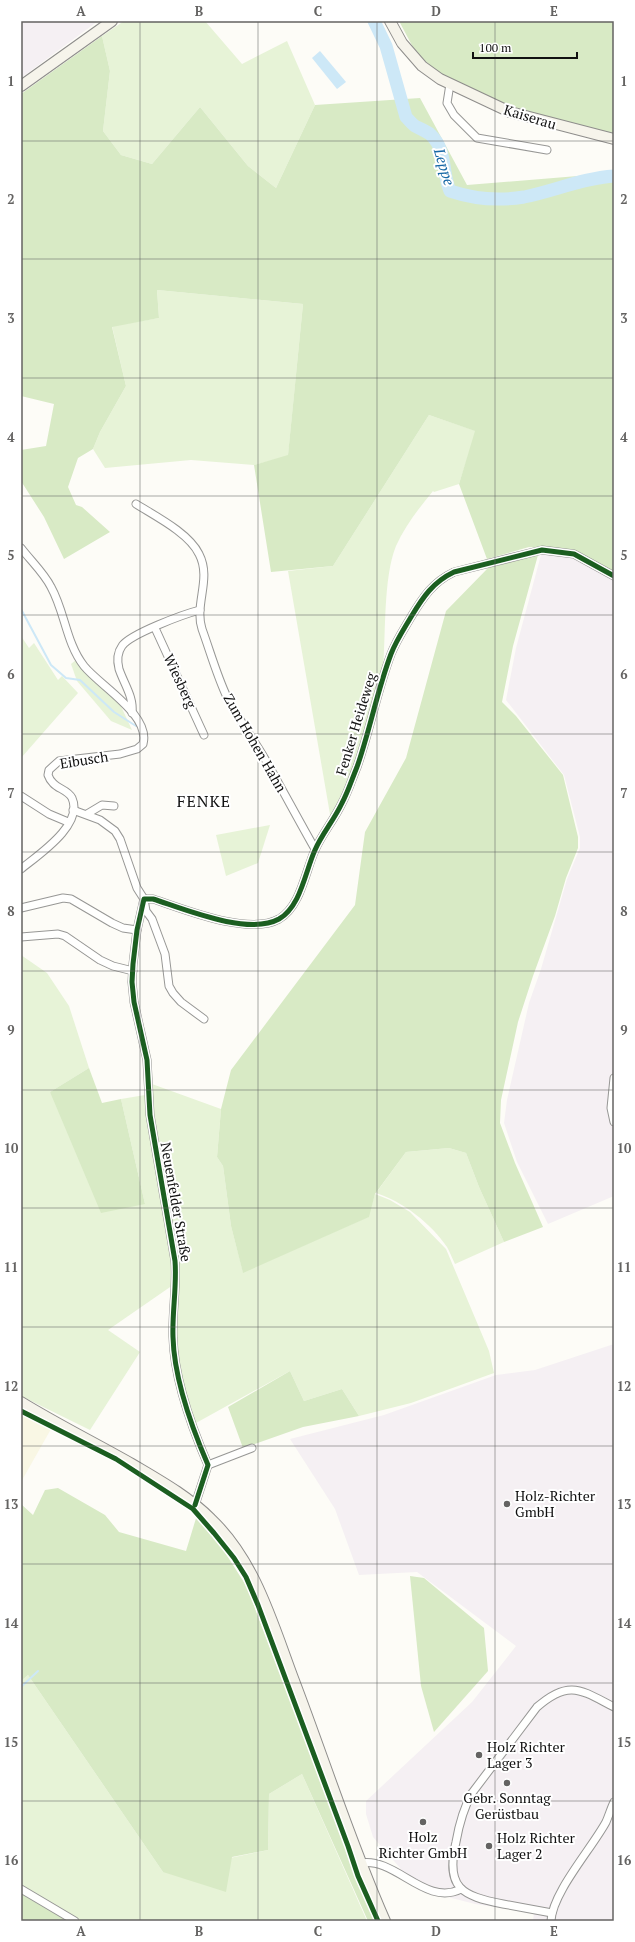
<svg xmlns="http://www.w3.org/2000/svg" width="635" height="1942" viewBox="0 0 635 1942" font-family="'PT Serif',serif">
<rect width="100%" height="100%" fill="#fdfcf7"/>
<g fill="#f5f0f3">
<path d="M21 21H98L21 78Z"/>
<path d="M542 551 574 556 614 579V1196L548 1224 517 1162 504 1123 507 1100 529 1003 541 969 567 879 580 848V837L564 775 506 700 516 648Z"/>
<path d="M614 1344V1921H533L534 1913 475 1904 424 1891 406 1880 400 1868 373 1837 366 1814V1801L472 1702 516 1646 417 1572 359 1575 335 1509 290 1439 384 1415 496 1375 535 1370Z"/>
</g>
<path fill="#f9f7e4" d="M21 1413 51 1429 21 1482Z"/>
<g fill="#e7f3d7">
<path d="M124 21H205L242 64 287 41 315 105 276 188 248 166 200 107 152 164 121 155 103 131 110 71 102 36Z"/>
<path d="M157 290 303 304 288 456 254 465 191 460 105 468 93 449 100 432 126 386 112 326 159 318Z"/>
<path d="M429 415 476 431 459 484 434 492 433 491C419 508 405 526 396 546 383 578 386 635 383 669 383 680 378 691 375 701 364 741 351 785 331 820L288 571 333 566Z"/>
<path d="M21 636 29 648 34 643 58 680 62 676 78 693 21 758Z"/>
<path d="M76 660 119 702 132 730 111 721 77 681 71 664Z"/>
<path d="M270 825 258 863 226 876 216 835Z"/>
<path d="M21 955 47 973 69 1006 89 1068 50 1092 145 1204 121 1099 145 1095 151 1142 171 1246 173 1285 108 1330 140 1352 90 1430 21 1396Z"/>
<path d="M152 1084 221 1109 217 1157 223 1166 231 1226 243 1272 368 1217 375 1194 390 1200 410 1212 446 1249 489 1351 494 1373 411 1403 359 1416 342 1389 304 1401 290 1371 196 1423 178 1368 175 1336 179 1273 176 1245 152 1117Z"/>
<path d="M449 1148 466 1153 479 1187 504 1242 455 1264C452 1258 450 1252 447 1247 432 1224 402 1201 376 1193L406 1152Z"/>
<path d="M28 1675 163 1872 268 1850 269 1794 302 1774 367 1921H81L21 1886V1681Z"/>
</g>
<g fill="#d8eac5">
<path d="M399 21H614V134L535 114 484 97 438 72 416 53Z"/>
<path d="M102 36 110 71 103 131 121 155 152 164 200 107 248 166 276 188 315 105 420 98 467 185 614 173V575L575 552 544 548 529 547 487 559 459 484 475 431 429 415 333 566 271 572 254 465 288 455 303 304 157 290 159 318 112 327 126 386 100 432 93 449 78 458 68 487 76 505 82 507 110 532 64 559 44 517 21 481V450L46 446 54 404 21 396V94Z"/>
<path d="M538 555 513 646 502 702 516 716 563 775 578 837V848L566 878 555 916 533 976 518 1022 501 1100 500 1123 515 1163 543 1227 504 1242 479 1187 466 1153 449 1148 406 1152 375 1194 369 1217 243 1273 231 1226 223 1166 217 1157 221 1109 231 1070 355 905 365 832 406 758 446 611 488 568Z"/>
<path d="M89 1068 102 1103 121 1099 145 1204 101 1213 50 1092Z"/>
<path d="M290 1371 304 1401 342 1389 359 1416 303 1427 243 1448 228 1407Z"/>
<path d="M58 1488 105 1515 119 1532 186 1551 197 1515 217 1540 247 1587 329 1802 359 1887 376 1921H368L302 1774 269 1794 268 1850 232 1857 226 1892 163 1872 28 1675 21 1681V1504L33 1515 45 1490Z"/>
<path d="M410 1576 424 1578 484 1628 488 1671 434 1732 421 1686Z"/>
<path d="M21 1893 69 1921H21Z"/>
</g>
<path fill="#cde8f7" d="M320 51 346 82 337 89 312 58Z"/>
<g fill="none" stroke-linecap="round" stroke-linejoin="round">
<g stroke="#cde8f7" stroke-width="2">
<path d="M21 609 51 665 66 678 80 680 114 712 136 726"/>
<path d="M21 1687 38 1671"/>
</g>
<path stroke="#cde8f7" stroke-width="13" d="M374 21 386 46 406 117C409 120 411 123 415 126 420 129 427 131 431 135 447 150 442 174 450 191 474 199 500 201 524 197 554 191 583 178 614 176"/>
<g stroke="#979795" stroke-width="9">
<g id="minor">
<path d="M450 84 447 103 454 115 477 138 547 150"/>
<path d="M136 504C155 516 189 533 199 554 212 579 194 604 202 629 210 651 217 676 227 697 238 719 253 738 265 759 282 789 298 819 315 849"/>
<path d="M21 548C31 561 44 573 51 587 65 612 66 643 84 666 100 686 151 715 143 744L137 749 120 754 59 761 49 770 48 775C49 778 51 781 53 783 58 789 68 790 72 798 84 825 38 855 21 869"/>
<path d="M155 628 204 735"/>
<path d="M132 713C134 697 124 684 119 669 117 661 117 653 122 646 130 634 184 614 200 610"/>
<path d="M21 796 49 814 68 822"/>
<path d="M73 810 100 820 115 831 120 839 137 888 144 899 146 911 152 919 165 954 169 986 173 993 181 1002 204 1019"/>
<path d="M87 814 102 805 114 806"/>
<path d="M144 899H153C184 909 248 936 279 919 301 906 305 872 315 850 322 834 334 820 342 803 348 792 352 779 357 767 370 730 377 691 391 654 396 641 404 629 411 617 423 597 433 582 454 572L542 550 574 554 614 576"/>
<path d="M144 899 137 930 133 964 132 982 134 1002 147 1060 150 1115 175 1261C177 1286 172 1312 173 1337 174 1378 192 1428 208 1465L195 1505"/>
<path d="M21 908 63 898 71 899 112 923 123 928 137 930"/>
<path d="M21 937 58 934 65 936 100 960 113 966 133 971"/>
<path d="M614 1078 611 1108 614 1122"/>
<path d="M208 1465 252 1448"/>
<path d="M361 1863C396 1857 425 1907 461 1889"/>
<path d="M21 1889 75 1921"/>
<path d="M552 1913C536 1910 519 1907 503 1904 462 1896 445 1888 456 1842 459 1825 463 1809 472 1793L537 1707C569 1679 581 1690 614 1707"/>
<path d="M551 1921C552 1893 592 1848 606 1822 609 1815 611 1808 614 1802"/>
</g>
</g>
<g stroke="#8e8d8b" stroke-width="12">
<g id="secondary">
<path d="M390 21 402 43 422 66 440 79 510 112 614 139"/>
<path d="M21 86 112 21"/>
<path d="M21 1402C57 1424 95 1443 132 1464 159 1480 188 1496 211 1519 255 1561 272 1622 293 1678 324 1759 350 1842 385 1921"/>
</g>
</g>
<use href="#minor" stroke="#fffffe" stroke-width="7"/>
<use href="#secondary" stroke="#f6f4eb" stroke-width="10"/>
<g stroke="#fff" stroke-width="8">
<g id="cycleway">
<path d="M21 1411 116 1459 193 1509 214 1533 234 1558 246 1577 258 1605 348 1846 358 1876 378 1921"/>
<path d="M195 1505 208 1465C192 1428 174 1378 173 1337 172 1312 177 1286 175 1261L150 1115 147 1060 134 1002 132 982 133 964 137 930 144 899H153C184 909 248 936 279 919 301 906 305 872 315 850 322 834 334 820 342 803 348 792 352 779 357 767 370 730 377 691 391 654 396 641 404 629 411 617 423 597 433 582 454 572L542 550 574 554 614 576"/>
</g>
</g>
<use href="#cycleway" stroke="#1b5e20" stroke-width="5"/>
</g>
<path fill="none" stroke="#646362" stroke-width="1" stroke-opacity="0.55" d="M140 21V1921M258 21V1921M377 21V1921M495 21V1921M21 141H614M21 259H614M21 378H614M21 496H614M21 615H614M21 734H614M21 852H614M21 971H614M21 1090H614M21 1208H614M21 1327H614M21 1446H614M21 1564H614M21 1683H614M21 1801H614"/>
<g fill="#646362" stroke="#fff" stroke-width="1.5">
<circle cx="507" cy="1504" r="4"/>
<circle cx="479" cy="1755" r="4"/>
<circle cx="507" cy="1783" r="4"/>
<circle cx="423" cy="1822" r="4"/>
<circle cx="489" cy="1846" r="4"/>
</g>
<g text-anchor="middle" stroke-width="4" stroke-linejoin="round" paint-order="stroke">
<g font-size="14" fill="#111" stroke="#fff">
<text transform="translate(530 117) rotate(17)" y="5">Kaiserau</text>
<text transform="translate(180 681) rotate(65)" y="5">Wiesberg</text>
<text transform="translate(356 724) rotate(-73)" y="5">Fenker Heideweg</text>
<text transform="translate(255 743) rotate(60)" y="5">Zum Hohen Hahn</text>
<text transform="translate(84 760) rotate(-9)" y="5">Eibusch</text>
<text transform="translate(176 1202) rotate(80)" y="5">Neuenfelder Straße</text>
</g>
<g font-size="14" fill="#111" stroke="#fff" text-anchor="start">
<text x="515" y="1501">Holz-Richter<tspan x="515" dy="16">GmbH</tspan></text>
<text x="487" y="1752">Holz Richter<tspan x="487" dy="16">Lager 3</tspan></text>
<text x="507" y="1803" text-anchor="middle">Gebr. Sonntag<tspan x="507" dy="16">Gerüstbau</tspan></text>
<text x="423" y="1842" text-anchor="middle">Holz<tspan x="423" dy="16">Richter GmbH</tspan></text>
<text x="497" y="1843">Holz Richter<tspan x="497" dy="16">Lager 2</tspan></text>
</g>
<g font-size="15" font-style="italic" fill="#1768a6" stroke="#fff">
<text transform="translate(444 167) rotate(73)" y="5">Leppe</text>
</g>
<g font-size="16" letter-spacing="1" fill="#111" stroke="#fff">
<text x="204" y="807">FENKE</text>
</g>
</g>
<rect width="635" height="1942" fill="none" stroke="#ffffff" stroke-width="44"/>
<path d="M473 52v6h104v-6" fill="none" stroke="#111111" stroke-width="2"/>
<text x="479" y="52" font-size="12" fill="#111111" stroke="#ffffff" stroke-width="3" paint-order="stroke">100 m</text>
<rect x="22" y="22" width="591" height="1898" fill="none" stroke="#646362" stroke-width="1.5"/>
<g font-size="13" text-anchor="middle" font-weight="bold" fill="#646362">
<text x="81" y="16">A</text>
<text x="199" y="16">B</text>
<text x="318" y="16">C</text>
<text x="436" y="16">D</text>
<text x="554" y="16">E</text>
<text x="11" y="86">1</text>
<text x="624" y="86">1</text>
<text x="11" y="204">2</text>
<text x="624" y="204">2</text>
<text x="11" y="323">3</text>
<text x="624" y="323">3</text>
<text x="11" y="442">4</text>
<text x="624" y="442">4</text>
<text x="11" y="560">5</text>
<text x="624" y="560">5</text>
<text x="11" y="679">6</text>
<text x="624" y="679">6</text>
<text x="11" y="798">7</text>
<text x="624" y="798">7</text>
<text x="11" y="916">8</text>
<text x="624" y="916">8</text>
<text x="11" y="1035">9</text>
<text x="624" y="1035">9</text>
<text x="11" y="1153">10</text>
<text x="624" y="1153">10</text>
<text x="11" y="1272">11</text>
<text x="624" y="1272">11</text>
<text x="11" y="1391">12</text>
<text x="624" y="1391">12</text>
<text x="11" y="1509">13</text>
<text x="624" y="1509">13</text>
<text x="11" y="1628">14</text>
<text x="624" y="1628">14</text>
<text x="11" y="1747">15</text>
<text x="624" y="1747">15</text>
<text x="11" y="1865">16</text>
<text x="624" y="1865">16</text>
<text x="81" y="1936">A</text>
<text x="199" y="1936">B</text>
<text x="318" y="1936">C</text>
<text x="436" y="1936">D</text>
<text x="554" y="1936">E</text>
</g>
</svg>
